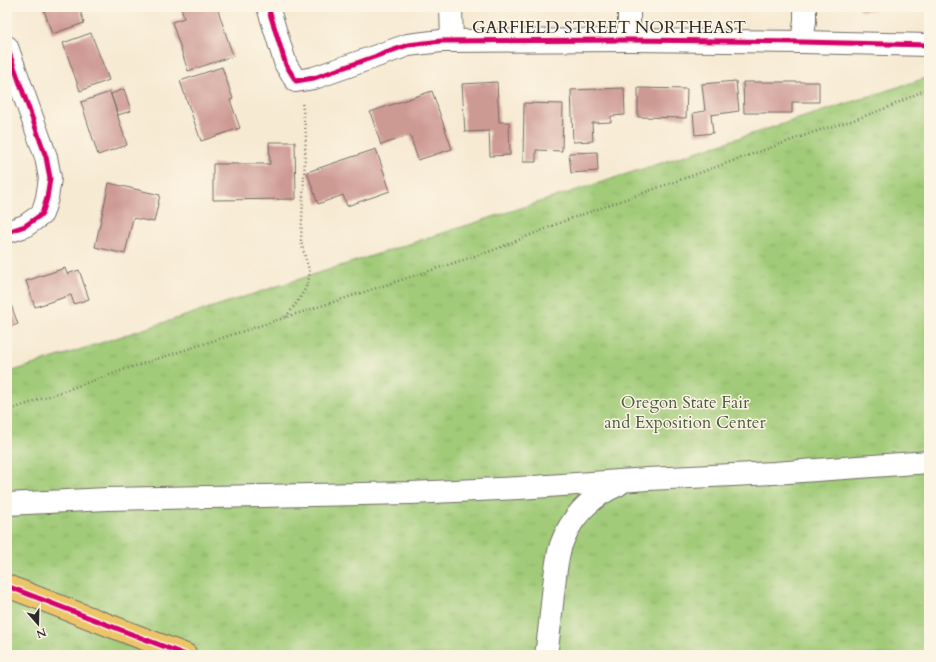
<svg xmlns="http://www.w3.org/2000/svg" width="936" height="662" viewBox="0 0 936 662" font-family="Cardo,serif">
<defs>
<pattern id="park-tufts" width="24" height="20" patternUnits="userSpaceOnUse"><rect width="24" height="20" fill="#a1cb78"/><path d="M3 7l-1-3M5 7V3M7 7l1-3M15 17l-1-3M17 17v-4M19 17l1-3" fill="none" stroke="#8bae68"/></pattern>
</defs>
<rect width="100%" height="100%" fill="#fcf5e5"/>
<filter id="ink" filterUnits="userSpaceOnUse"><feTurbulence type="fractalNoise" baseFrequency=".025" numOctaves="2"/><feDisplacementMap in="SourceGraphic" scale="8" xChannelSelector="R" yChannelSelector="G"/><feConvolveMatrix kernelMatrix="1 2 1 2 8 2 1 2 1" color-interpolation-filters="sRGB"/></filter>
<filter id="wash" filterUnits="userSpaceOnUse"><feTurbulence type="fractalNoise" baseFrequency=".012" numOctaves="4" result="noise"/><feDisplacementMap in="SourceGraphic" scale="16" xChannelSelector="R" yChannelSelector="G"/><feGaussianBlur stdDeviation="0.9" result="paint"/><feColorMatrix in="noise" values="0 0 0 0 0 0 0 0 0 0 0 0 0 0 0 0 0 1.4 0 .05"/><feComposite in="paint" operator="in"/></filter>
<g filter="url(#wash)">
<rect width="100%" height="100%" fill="#f7ead3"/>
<path fill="url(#park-tufts)" stroke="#667b52" d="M929 77V655H7V373Z"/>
<g id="blocks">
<g fill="#cd9993">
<path d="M43 7H79L84 23 52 34Z"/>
<path d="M181 7H217L233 56 188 71 172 22 184 18Z"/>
<path d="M860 7H893V8L860 11Z"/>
<path d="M91 33 109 80 80 91 63 43Z"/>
<path d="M222 67 233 99 230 100 240 128 201 141 180 81Z"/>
<path d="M736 81 739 111 711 115 713 133 695 135 693 113 705 111 702 84Z"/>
<path d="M497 82 499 122H509L510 155 490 156 489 131 465 132 462 84Z"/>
<path d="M743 82H819V102H792V113H744Z"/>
<path d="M624 88 625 115 611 116V122L592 123 593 141 573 142 571 90Z"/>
<path d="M638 88 687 89 686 118 638 117Z"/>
<path d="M124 89 131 111 118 115 111 94Z"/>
<path d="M432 91 452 149 418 160 410 135 381 145 370 112Z"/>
<path d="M110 92 127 145 98 155 81 102Z"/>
<path d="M524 103 563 104 562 151 536 150V162H523Z"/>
<path d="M269 142H295L296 199 213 200V164H270Z"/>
<path d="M376 149 390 191 347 206 343 195 318 204 307 172Z"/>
<path d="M597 152 598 171 571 173 569 153Z"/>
<path d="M109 183 160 195 154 222 133 218 125 254 95 247Z"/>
<path d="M65 268 67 274 79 270 89 299 74 304 71 295 35 307 26 281Z"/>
<path d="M7 294 18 324 7 328Z"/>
</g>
</g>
</g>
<g filter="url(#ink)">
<use href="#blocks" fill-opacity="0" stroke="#726e66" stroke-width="1"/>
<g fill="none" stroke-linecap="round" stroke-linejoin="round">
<g stroke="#726e66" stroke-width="24">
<g id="minor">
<path d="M268 7 286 65 296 81 314 78 408 45 441 41 629 40 802 42 929 45"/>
<path d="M451 7 452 41"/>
<path d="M629 40V7"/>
<path d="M802 42 805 21V7"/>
<path d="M7 47 46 157 50 178 47 198 42 214 25 226 7 232"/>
<path d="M7 504 107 499 411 493 519 488 648 479 774 473 929 462"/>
<path d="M546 655C549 635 551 614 553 594 555 578 556 560 561 545 571 517 590 497 618 485"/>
</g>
</g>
<g stroke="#726e66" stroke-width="24">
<path id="major" d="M7 586 186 655"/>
</g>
<g stroke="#726e66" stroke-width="2.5" stroke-dasharray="1 3" stroke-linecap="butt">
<path d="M286 317C294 306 312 285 309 270 306 259 303 252 301 240L306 134 302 102"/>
<path d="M7 411 126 369 494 250 567 220 820 130 851 121 889 107 929 88"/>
</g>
<use href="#minor" stroke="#fff" stroke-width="22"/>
<use href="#major" stroke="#edc569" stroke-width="22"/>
<g stroke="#fcf5e5" stroke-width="8">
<g id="cycleway">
<path d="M268 7 286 65 296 81 314 78 408 45 441 41 629 40 802 42 929 45"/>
<path d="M7 47 46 157 50 178 47 198 42 214 25 226 7 232"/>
<path d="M7 586 186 655"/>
</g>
</g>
<use href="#cycleway" stroke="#d6006c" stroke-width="5"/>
</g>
</g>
<g text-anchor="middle" stroke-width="3" stroke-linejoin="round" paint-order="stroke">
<g font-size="17" fill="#2b2b2b" stroke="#fcf5e5">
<text x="609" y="33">GARFIELD STREET NORTHEAST</text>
</g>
<g font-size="17" fill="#4e5b42" stroke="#fcf5e5">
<text x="685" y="408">Oregon State Fair<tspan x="685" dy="20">and Exposition Center</tspan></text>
</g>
</g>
<rect width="936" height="662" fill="none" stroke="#fcf5e5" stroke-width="24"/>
<g transform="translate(38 624) rotate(160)" stroke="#fcf5e5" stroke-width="3" paint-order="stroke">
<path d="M0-3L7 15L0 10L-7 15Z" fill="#2b2b2b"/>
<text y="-6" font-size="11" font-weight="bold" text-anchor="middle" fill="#2b2b2b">N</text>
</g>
</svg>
